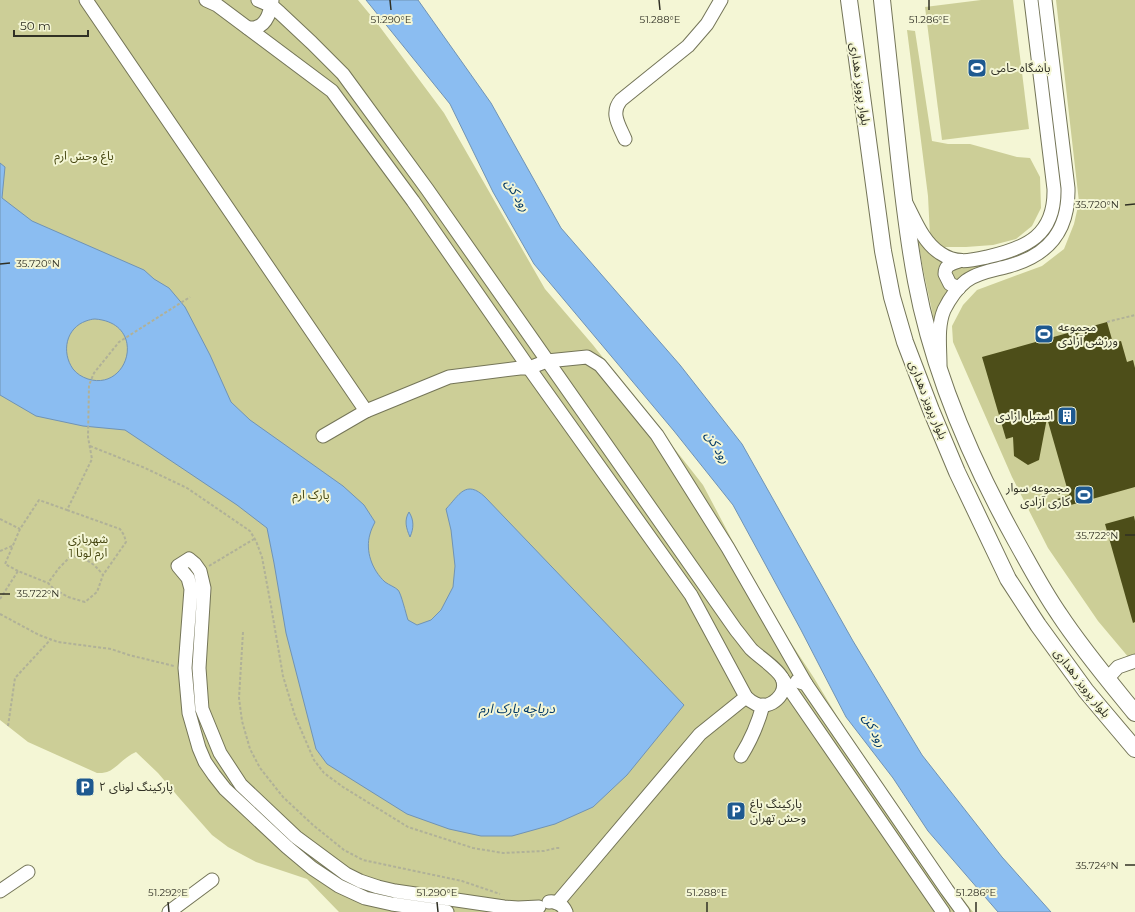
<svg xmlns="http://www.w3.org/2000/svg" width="1135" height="912" viewBox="0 0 1135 912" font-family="Montserrat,'Noto Sans Arabic',sans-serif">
<rect width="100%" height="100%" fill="#f4f6d5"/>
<g fill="#ccce97">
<path d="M0 0H358L377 23 444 113 545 289 593 345 703 485 768 608 814 678 902 824 973 912H339L307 879 256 862 228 847 212 835 181 800 158 773 136 752C125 756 116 769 107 772 104 773 100 773 97 773L28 742 0 720Z"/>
<path d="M981 0H1013L1029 129 942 140 925 7Z"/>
<path d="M1056 0H1135V665L1098 621 1048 548 1012 477 953 342 952 326 963 305 977 290 1042 266 1064 249 1074 224 1079 202Z"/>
<path d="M907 30 915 31 932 141 948 144H970L1017 157 1030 158 1040 177 1041 208 1032 226 1016 239 993 245 966 247H942L930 236 928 196Z"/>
<path d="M1060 171 1064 206 1053 234 1025 255 956 281 949 269 1043 237 1057 174Z"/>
<path d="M916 228 945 261 952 290 937 334 923 269Z"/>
</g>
<g fill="#8bbdf1" stroke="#7093b4" fill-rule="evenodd">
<path d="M366 0H418L491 103 561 228 680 365 742 444 853 641 922 755 1002 857 1051 912H998L928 831 893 778 846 717 801 630 733 505 674 431 534 264 493 192 450 104Z"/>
<path d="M0 163 5 167 2 198 32 221 144 270 154 279 169 288 185 307 210 355 231 402 250 420 343 486 364 505 375 522C373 526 371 530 370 534 365 551 372 570 385 582 389 585 395 587 398 590 401 593 406 614 408 620L417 625 431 620 441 610 453 587 455 566 451 530 446 509C459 495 466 479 485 497L684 705 627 775 593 807 555 824 512 836H481L449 829 407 814 327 764 316 749 286 633 274 563 267 528 237 505 125 430 83 426 36 416 0 395ZM95 319C148 323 129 392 88 379 82 377 77 374 73 369 61 352 66 328 86 321 89 320 92 319 95 319Z"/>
<path d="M409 512C414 520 414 528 410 537 406 528 404 520 409 512Z"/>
</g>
<g fill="#4d4e19">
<path d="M1107 322 1113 343 1121 341 1127 362 1133 360 1135 368V487L1060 508 1057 499 1069 495 1047 418 1039 460 1028 465 1014 456 1013 437 1006 439 982 357Z"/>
<path d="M1134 516 1135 521V622L1133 623 1105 524Z"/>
</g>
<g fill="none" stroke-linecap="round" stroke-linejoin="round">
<g stroke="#747558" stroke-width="15">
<g id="minor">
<path d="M86 0 366 411"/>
<path d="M206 0 217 5 332 91 413 201 529 368 691 595 746 697C749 700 752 702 756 704 770 710 789 694 782 678 778 669 759 657 751 649 746 643 741 636 736 630L427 189 343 74 312 43 280 13 272 6 258 0"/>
<path d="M248 28C250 28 255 28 257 27 267 24 271 10 272 0"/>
<path d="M625 139C619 125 610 113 621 100L688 46 707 24 721 0"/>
<path d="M906 203C915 220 923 242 940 253 956 264 969 261 987 257 1027 248 1055 235 1054 189L1031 0"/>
<path d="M959 261C951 264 945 265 945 274L950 284 959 288"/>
<path d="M940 365C940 347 937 327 944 310 949 300 957 288 966 281 978 272 995 270 1009 266 1049 255 1069 230 1068 188L1045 0"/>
<path d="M323 436 366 411 449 377 520 368H529L547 361 587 357 600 365 657 435 728 548 806 684"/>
<path d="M782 678 943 912"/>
<path d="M1107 679 1118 667 1135 661"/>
<path d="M797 681 806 684 947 890 963 912"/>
<path d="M741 756C751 740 758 724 763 705"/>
<path d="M0 891 28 872"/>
<path d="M549 902C557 901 563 905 566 912"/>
<path d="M557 903 700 734 746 697"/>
<path d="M169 912 212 880"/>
<path d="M447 912 392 904 365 898 339 886 312 868 287 847 225 789 214 775 205 762 199 748 189 713 185 668 191 589 188 578 178 566 189 559 195 564 200 571 204 588 199 668 202 709 220 753 241 785 296 837 346 874 360 881 378 887 395 891 504 907 518 908 539 907"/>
</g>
</g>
<g stroke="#747558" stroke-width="18">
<g id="major">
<path d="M849 0 883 251 892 297 905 342 931 410 957 472 1008 579 1038 625 1086 691 1135 749"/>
<path d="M882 0C887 46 892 93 897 139 902 186 907 234 916 281 933 373 971 460 1016 541 1030 566 1043 591 1059 614 1082 649 1109 681 1135 713"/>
</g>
</g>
<g stroke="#b0b198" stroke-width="2" stroke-dasharray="3 2" stroke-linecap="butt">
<path d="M1107 322 1135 315"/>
<path d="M90 446 145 468 187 488 250 531 256 541 262 557 271 606 283 676 295 716 314 760 324 773 343 787 408 827 473 848 503 853 544 851 556 848H561"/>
<path d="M67 510 120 529 124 535 126 542 103 575"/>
<path d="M0 519 20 529"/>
<path d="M0 551 12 546"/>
<path d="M209 566 254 539"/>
<path d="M18 571 5 564 20 529 39 500 67 510 92 459 88 437 89 385 94 373 119 342 190 297"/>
<path d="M0 599 18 571 48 583 54 589 68 597 85 602 97 592 103 575C94 563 86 558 71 556L59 568 48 583"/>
<path d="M0 614 39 635 58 642 111 649 129 655 174 666"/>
<path d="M243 632 239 698 242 721 250 749 260 768 283 797 313 825 344 850 363 860 462 881 500 894"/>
<path d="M8 726 15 678 51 639"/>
</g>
<use href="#minor" stroke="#fff" stroke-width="13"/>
<use href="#major" stroke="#fff" stroke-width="16"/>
</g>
<path fill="none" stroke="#303024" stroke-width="1.5" d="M390 0 391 10M659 0 660 10M929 0V10M1125 205 1135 204M0 264 10 263M1125 535H1135M0 594H10M1125 865H1135M168 902 169 912M437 902 438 912M707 902V912M976 902V912"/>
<defs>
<g id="stadium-square" transform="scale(1)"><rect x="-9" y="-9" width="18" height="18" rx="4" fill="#1e5990" stroke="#f4f6d5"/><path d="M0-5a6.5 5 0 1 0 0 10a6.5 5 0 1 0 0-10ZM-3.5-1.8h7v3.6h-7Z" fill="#fff"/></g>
<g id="building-square" transform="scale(1)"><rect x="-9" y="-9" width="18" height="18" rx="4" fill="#1e5990" stroke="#f4f6d5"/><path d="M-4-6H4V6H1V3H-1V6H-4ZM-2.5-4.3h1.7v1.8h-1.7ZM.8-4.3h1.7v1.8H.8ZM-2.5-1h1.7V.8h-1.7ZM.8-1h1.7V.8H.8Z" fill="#fff"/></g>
<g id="parking-square" transform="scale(1)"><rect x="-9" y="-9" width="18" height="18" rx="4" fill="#1e5990" stroke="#f4f6d5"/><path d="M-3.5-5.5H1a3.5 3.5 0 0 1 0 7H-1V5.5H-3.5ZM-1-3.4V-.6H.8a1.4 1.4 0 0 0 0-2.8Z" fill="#fff"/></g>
</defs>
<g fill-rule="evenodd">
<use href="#stadium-square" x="977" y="68"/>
<use href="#stadium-square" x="1044" y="334"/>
<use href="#building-square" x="1067" y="416"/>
<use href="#stadium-square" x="1084" y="495"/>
<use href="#parking-square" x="85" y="787"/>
<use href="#parking-square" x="736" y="811"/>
</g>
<g text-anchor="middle" stroke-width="4" stroke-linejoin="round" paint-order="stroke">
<g font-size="12" fill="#303024" stroke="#f4f6d5" text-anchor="start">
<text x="991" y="72">باشگاه حامی</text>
<text x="1058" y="331">مجموعه<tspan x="1058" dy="14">ورزشی آزادی</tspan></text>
<text x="1053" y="420" text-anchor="end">استبل ازادی</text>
<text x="1070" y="492" text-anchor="end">مجموعه سوار<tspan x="1070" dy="14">کاری آزادی</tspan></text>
<text x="99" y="791">پارکینگ لونای ۲</text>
<text x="750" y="808">پارکینگ باغ<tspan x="750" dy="14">وحش تهران</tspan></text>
</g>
<g font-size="12" fill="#303024" stroke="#f4f6d5">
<text transform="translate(860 84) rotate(82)" y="4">بلوار پرویز دهداری</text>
<text transform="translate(928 400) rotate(68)" y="4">بلوار پرویز دهداری</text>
<text transform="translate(1082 683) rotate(52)" y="4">بلوار پرویز دهداری</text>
</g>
<g font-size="12" fill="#464711" stroke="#f4f6d5">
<text x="84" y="160">باغ وحش ارم</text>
<text x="311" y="499">پارک ارم</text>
<text x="88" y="543">شهربازی<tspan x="88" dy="14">ارم لونا 1</tspan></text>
</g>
<g font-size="13" font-style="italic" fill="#003866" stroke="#f4f6d5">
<text transform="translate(518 195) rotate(59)" y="5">رود کن</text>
<text transform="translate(718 447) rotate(59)" y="5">رود کن</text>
<text x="517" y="713">دریاچه پارک ارم</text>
<text transform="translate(875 730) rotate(63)" y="5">رود کن</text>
</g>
</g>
<g font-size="10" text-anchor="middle" fill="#303024" stroke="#f4f6d5" stroke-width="4" stroke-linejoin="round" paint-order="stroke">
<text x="391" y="23">51.290°E</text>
<text x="660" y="23">51.288°E</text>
<text x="929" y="23">51.286°E</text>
<text x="1097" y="208">35.720°N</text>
<text x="38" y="267">35.720°N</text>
<text x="1097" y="539">35.722°N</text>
<text x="38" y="597">35.722°N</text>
<text x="1097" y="869">35.724°N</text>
<text x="168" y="896">51.292°E</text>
<text x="437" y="896">51.290°E</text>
<text x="707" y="896">51.288°E</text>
<text x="976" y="896">51.286°E</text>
</g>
<path d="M14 30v6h74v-6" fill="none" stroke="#303024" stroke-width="2"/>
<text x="20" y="30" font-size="12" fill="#303024" stroke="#f4f6d5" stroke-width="3" paint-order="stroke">50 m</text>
</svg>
